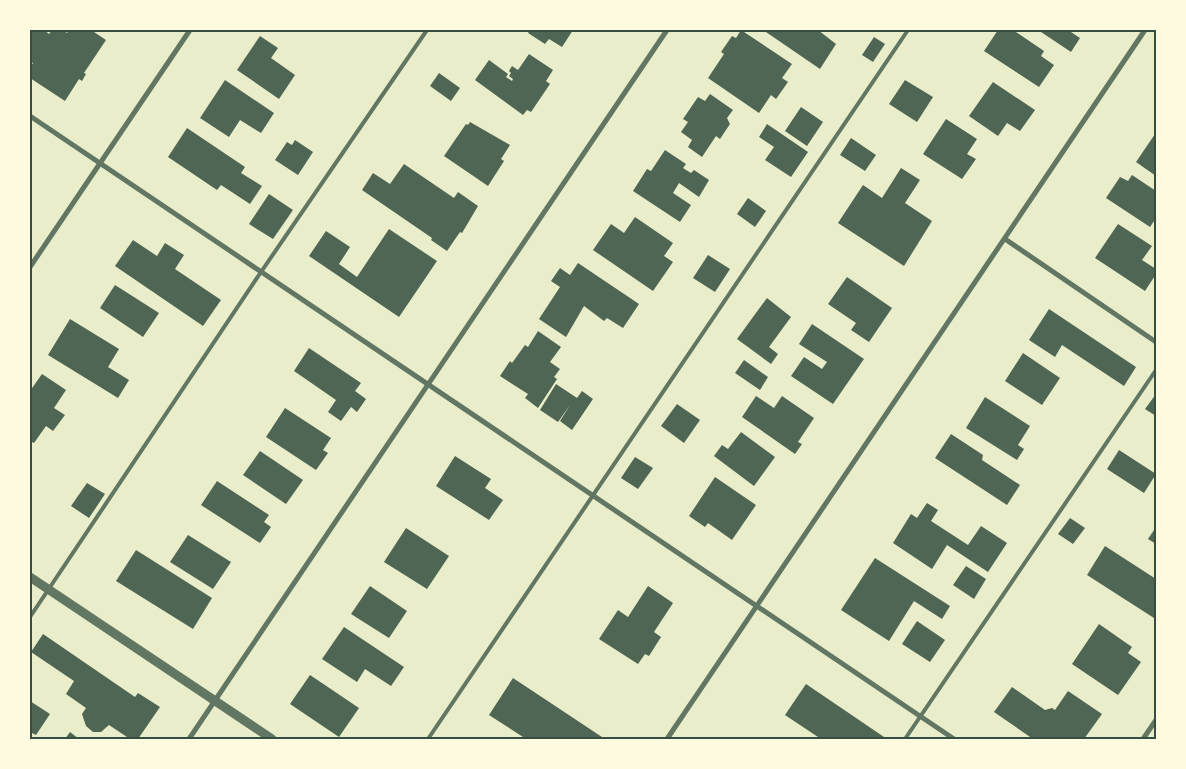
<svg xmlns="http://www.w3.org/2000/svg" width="1186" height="769" viewBox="0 0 1186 769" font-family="Manrope,sans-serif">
<rect width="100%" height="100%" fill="#e9edc9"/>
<g fill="#4f6655">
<path d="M30 30H44L49 34 52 30H63L67 33 69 30H91L106 40 84 73 86 74 82 81 79 79 65 101 30 78V68L33 63 30 61Z"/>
<path d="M530 30H573L562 47 549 39 545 44 528 33Z"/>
<path d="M741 30 792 64 782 78 788 82 776 99 771 95 759 113 708 78 724 54 721 52 732 36 736 38Z"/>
<path d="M763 30H818L836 44 820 69Z"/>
<path d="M998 30H1013L1044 51 1041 56 1054 65 1039 87 984 51Z"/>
<path d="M1038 30H1068L1080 38 1071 52Z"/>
<path d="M260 36 278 48 271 58 295 75 279 99 237 70Z"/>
<path d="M874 37 885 44 873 62 862 55Z"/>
<path d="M529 54 553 70 546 81 550 84 531 112 527 110 523 115 475 80 489 60 508 74 506 77 512 81 513 79 509 76 511 73 509 71 512 66 518 70Z"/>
<path d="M439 73 460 88 451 101 430 86Z"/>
<path d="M225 80 274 113 261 133 240 120 229 137 200 118Z"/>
<path d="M905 80 933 97 917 122 889 104Z"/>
<path d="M993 82 1035 110 1020 131 1007 123 998 136 969 116Z"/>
<path d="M710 94 733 110 727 118 730 124 720 139 716 136 702 157 688 147 692 140 681 132 688 122 683 119 698 97 705 101Z"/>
<path d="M801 107 823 122 807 146 785 131Z"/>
<path d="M946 119 977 139 967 154 976 159 962 179 923 154Z"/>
<path d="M470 122 510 145 501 159 504 161 488 186 444 156 466 124 468 125Z"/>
<path d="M767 124 808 152 791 177 765 160 774 147 759 137Z"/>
<path d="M187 128 245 167 241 173 262 186 250 204 221 185 217 190 168 157Z"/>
<path d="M1155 134 1156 135V176L1136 162Z"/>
<path d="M851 138 876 155 865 171 840 155Z"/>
<path d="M295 140 313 152 298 175 275 160 287 142 292 145Z"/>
<path d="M665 150 686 164 683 168 691 173 694 170 709 180 699 197 679 183 673 193 691 205 680 222 633 191 647 169 651 171Z"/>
<path d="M404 164 454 198 458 192 478 206 462 233 460 232 447 251 431 240 432 238 362 190 373 173 390 184Z"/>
<path d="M901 168 920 180 905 203 932 221 904 266 838 223 863 185 882 198Z"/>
<path d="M1132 175 1156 191V218L1150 227 1106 198 1120 177 1128 181Z"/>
<path d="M269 194 293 210 273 239 249 224Z"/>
<path d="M748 198 766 211 755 227 737 214Z"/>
<path d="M635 217 673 243 664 256 673 262 653 291 593 250 611 224 624 233Z"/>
<path d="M1118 224 1152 246 1142 260 1156 269V274L1145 291 1095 258Z"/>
<path d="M389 229 437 261 399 317 309 256 326 231 350 247 339 264 357 277Z"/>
<path d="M133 240 157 256 165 243 184 255 175 269 221 300 203 326 115 266Z"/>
<path d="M708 255 730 269 715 292 693 278Z"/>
<path d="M578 263 639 304 623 328 607 318 604 321 584 306 566 337 539 319 560 287 551 281 560 268 570 275Z"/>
<path d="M847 277 892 308 869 342 851 330 856 323 828 304Z"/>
<path d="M115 285 159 313 143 337 100 308Z"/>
<path d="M767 298 791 317 769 347 778 354 771 364 737 339Z"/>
<path d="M1049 309 1136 367 1124 386 1062 345 1055 357 1029 340Z"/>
<path d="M70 319 119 349 108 367 129 380 118 398 48 355Z"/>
<path d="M812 324 864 359 833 404 791 376 804 357 822 369 827 362 799 344Z"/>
<path d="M538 331 561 347 550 362 560 369 554 377 557 379 538 408 525 398 528 394 500 376 510 361 512 363 525 345 528 347Z"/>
<path d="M309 348 361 383 355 391 366 399 357 412 351 407 341 421 328 412 336 400 294 371Z"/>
<path d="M1023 353 1060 378 1042 405 1005 381Z"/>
<path d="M744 360 768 377 760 390 735 373Z"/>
<path d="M42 374 66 390 54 408 65 415 53 431 46 426 34 443 30 441V391Z"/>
<path d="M556 384 577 398 582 391 593 399 572 430 560 421 570 405 558 422 540 410Z"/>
<path d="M1156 394V416L1145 409Z"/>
<path d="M756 396 774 408 782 396 814 418 798 442 802 444 795 454 742 417Z"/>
<path d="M985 397 1030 426 1018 445 1024 449 1017 460 966 428Z"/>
<path d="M677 404 700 420 684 443 661 426Z"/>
<path d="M285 408 331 438 323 450 328 453 316 470 266 437Z"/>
<path d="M741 432 775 457 754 486 714 456 722 445 728 449Z"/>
<path d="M951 434 983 455 982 460 1020 485 1007 505 935 458Z"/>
<path d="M1119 450 1156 474 1144 493 1107 469Z"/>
<path d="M260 451 303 480 286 504 243 475Z"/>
<path d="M455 456 491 479 485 488 503 500 489 520 436 486Z"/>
<path d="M635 457 653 468 638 489 621 478Z"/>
<path d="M715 477 756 505 732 540 708 523 705 527 689 516Z"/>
<path d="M217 481 269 515 264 522 271 527 260 543 201 505Z"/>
<path d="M87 483 105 494 89 518 71 506Z"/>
<path d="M927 503 938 510 931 521 968 545 981 526 1007 543 988 572 947 545 932 569 893 543 911 514 917 518Z"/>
<path d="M1070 518 1085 528 1073 544 1058 534Z"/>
<path d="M1156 527V544L1148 539Z"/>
<path d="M406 528 449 556 427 589 384 562Z"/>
<path d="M188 535 231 562 213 589 170 562Z"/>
<path d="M1105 546 1156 579V614L1154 618 1087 575Z"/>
<path d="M136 550 212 598 193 629 116 581Z"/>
<path d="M875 558 950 606 942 619 914 601 889 641 841 610Z"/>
<path d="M966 566 986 579 974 599 953 585Z"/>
<path d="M370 586 407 611 389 638 351 614Z"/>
<path d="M648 586 673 603 654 632 661 637 649 656 645 654 638 664 599 639 618 610 628 617Z"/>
<path d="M917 621 945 640 930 662 902 644Z"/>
<path d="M1099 624 1132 647 1128 653 1141 662 1118 695 1072 664Z"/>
<path d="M344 627 404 667 391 686 365 669 357 682 322 659Z"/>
<path d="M43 634 135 697 138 693 160 707 138 739H130L109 725 101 732H93L86 726 82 714 86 708 66 694 74 681 31 652Z"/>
<path d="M310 675 359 708 339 737 290 704Z"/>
<path d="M513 678 605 739H526L489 715Z"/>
<path d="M806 684 887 739H821L785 715Z"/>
<path d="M1012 687 1045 710 1052 708 1055 710 1068 691 1102 714 1084 739H1033L994 712Z"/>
<path d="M30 701 50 714 36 735 30 732Z"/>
<path d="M70 732 79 739H65Z"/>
</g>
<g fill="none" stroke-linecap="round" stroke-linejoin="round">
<g stroke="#617663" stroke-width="4">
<path d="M30 617 261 272 427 30"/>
<path d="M428 739 908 30"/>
<path d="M905 739 1156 370"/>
</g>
<g stroke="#617663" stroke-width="5">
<path d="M30 116 954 739"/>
<path d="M1005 239 1156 342"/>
<path d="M30 267 190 30"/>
<path d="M189 739 667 30"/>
<path d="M667 739 1145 30"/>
<path d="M1143 739 1156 720"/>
</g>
<path stroke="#617663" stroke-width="9" d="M30 577 272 739"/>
</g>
<rect width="1186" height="769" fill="none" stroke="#fefae0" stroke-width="62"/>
<rect x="31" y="31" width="1124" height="707" fill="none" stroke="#344e41" stroke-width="2"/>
</svg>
